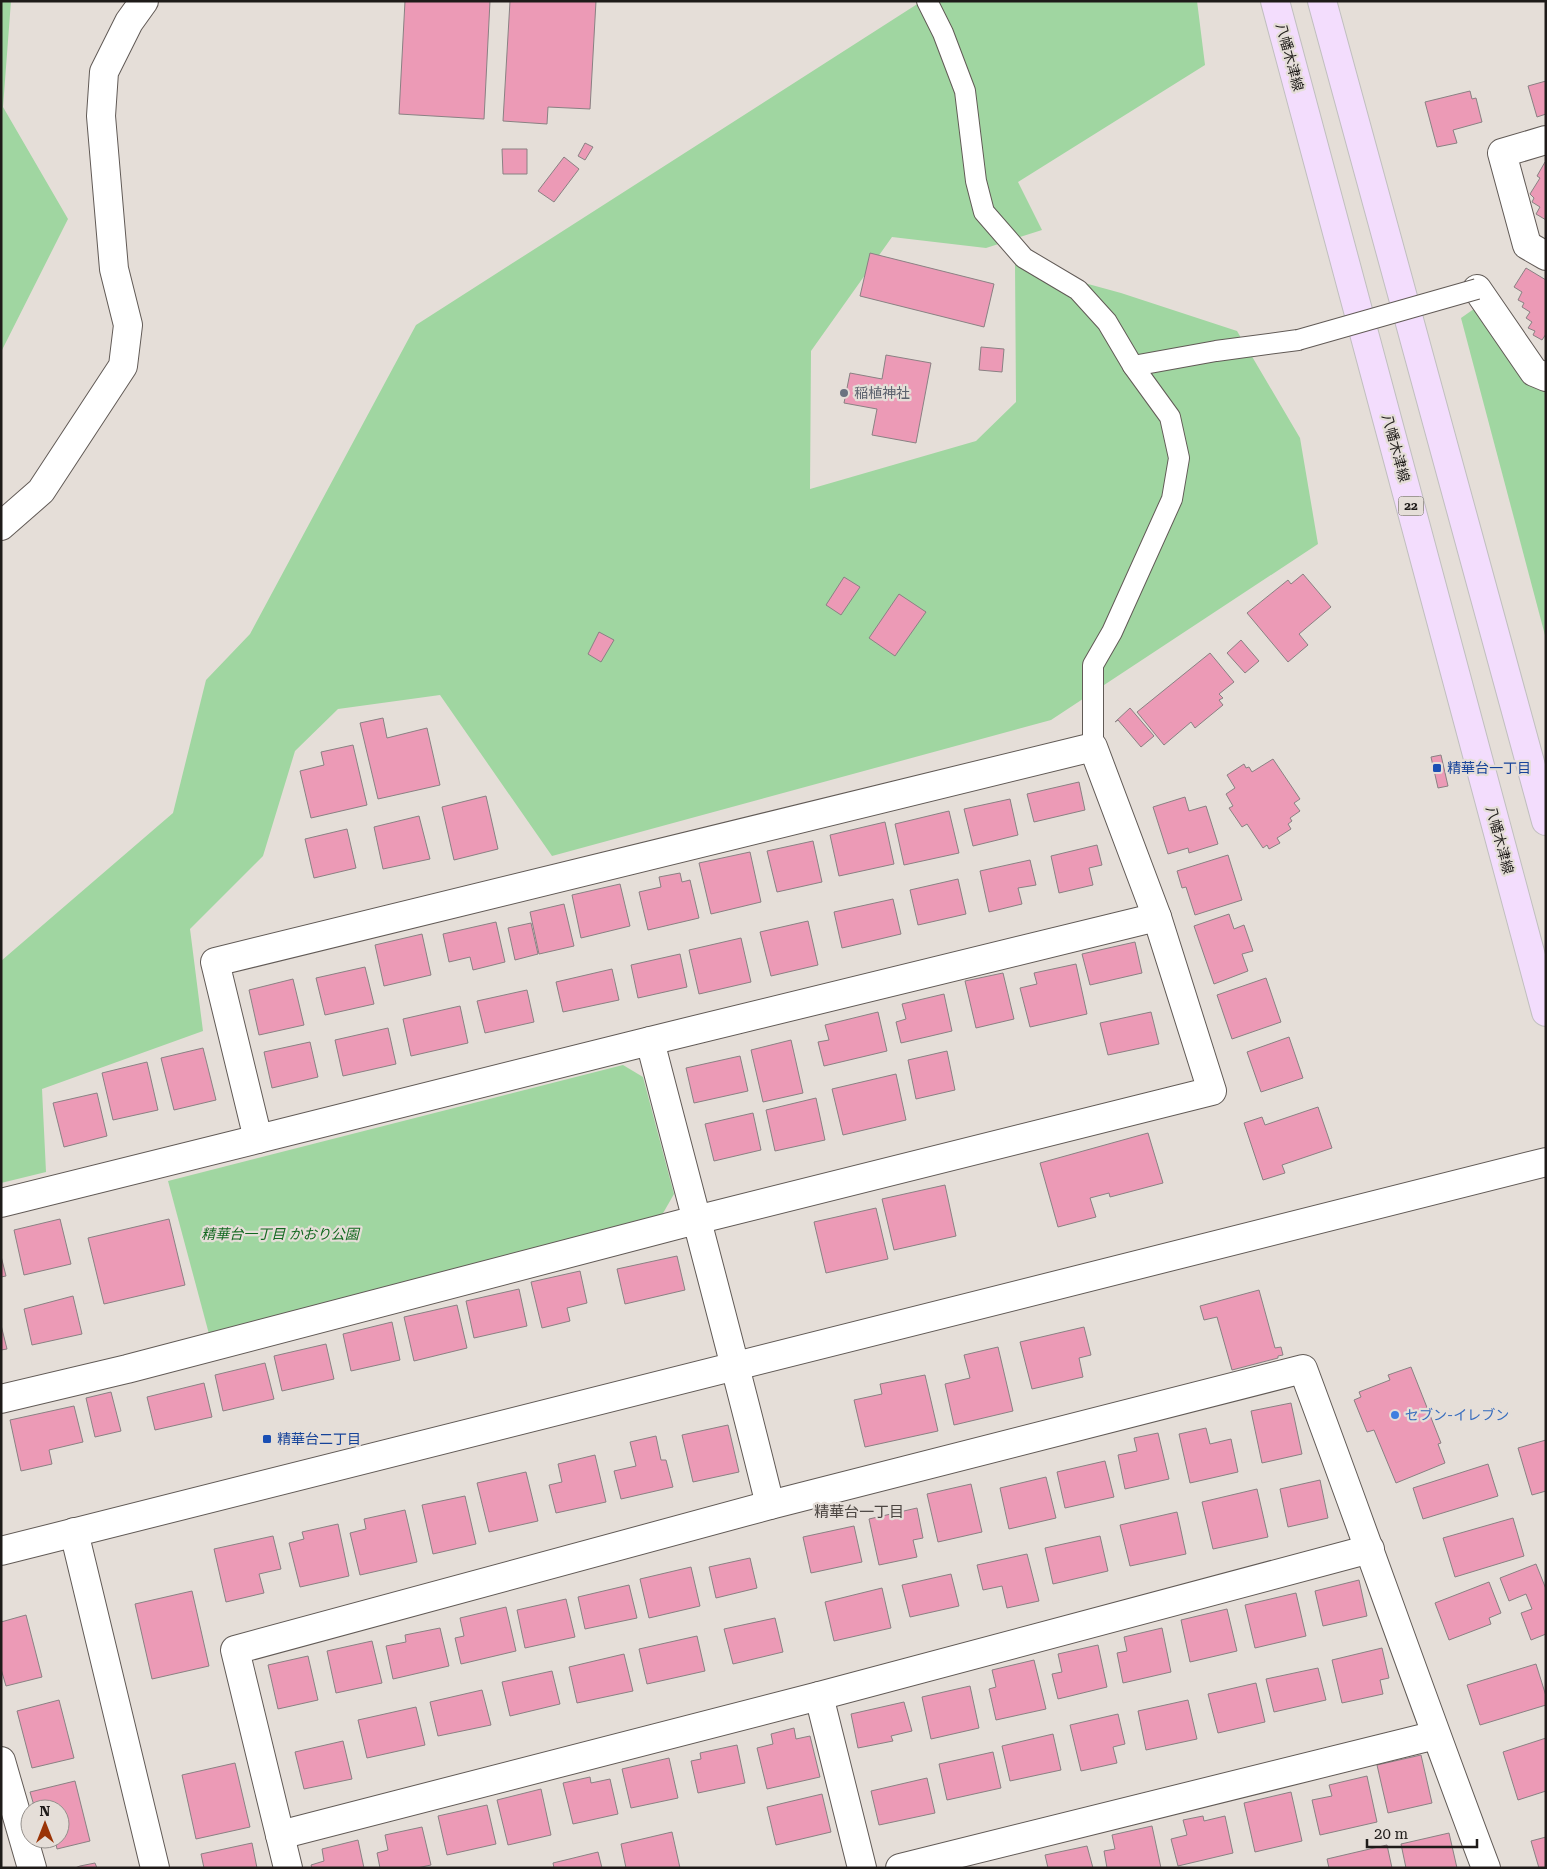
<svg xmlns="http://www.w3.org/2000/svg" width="1547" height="1869" viewBox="0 0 1547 1869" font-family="'Roboto Serif','Noto Sans JP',serif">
<rect width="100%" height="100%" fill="#e5ded8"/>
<g fill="#a0d6a1">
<path d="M1 1H11L3 107 68 219 1 352Z"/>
<path d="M922 1H1197L1205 65 1018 182 1042 230 986 248 892 237 811 351 810 489 976 441 1016 402 1015 264 1121 293 1237 331 1300 438 1318 544 1051 720 552 856 440 695 338 709 295 751 263 856 190 929 203 1031 42 1089 46 1172 1 1183V961L173 813 206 680 250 634 416 325Z"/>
<path d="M1481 304 1546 387V639L1461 318Z"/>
<path d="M623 1065 643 1077 674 1194 662 1215 597 1234 209 1334 168 1181Z"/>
</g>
<g fill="#ec9ab6" stroke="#8a8183">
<path d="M405 1H490L484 119 399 114Z"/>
<path d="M510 1H596L590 109 548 107 547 124 503 121Z"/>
<path d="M1546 81V114L1537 117 1528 86Z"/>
<path d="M1470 91 1472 99 1476 98 1482 122 1453 130 1457 143 1437 147 1425 102Z"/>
<path d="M585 143 593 147 585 160 578 156Z"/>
<path d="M502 149H527V174H503Z"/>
<path d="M564 157 579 169 554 202 538 191Z"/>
<path d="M1545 162 1546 163V220L1536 214 1540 207 1532 202 1534 198 1530 194 1540 178 1537 176Z"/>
<path d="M870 253 994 284 984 327 860 296Z"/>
<path d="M1526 268 1546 280V334L1542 340 1533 335 1535 331 1528 328 1532 322 1526 318 1530 312 1522 307 1524 303 1518 300 1522 292 1514 287Z"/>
<path d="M981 347 1004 349 1002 372 979 370Z"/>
<path d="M886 355 931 363 916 443 872 435 877 409 844 403 850 373 882 379Z"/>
<path d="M1303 574 1331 607 1299 634 1308 645 1288 662 1247 613 1288 580 1291 584Z"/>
<path d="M844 577 860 587 841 615 826 605Z"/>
<path d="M899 594 926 612 895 656 869 638Z"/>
<path d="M599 632 614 640 601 662 588 654Z"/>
<path d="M1241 640 1259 661 1245 673 1227 653Z"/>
<path d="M1210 653 1234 682 1219 694 1223 698 1219 700 1223 705 1195 728 1191 722 1164 745 1137 712Z"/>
<path d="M1130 708 1154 736 1141 747 1118 720 1115 722Z"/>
<path d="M383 718 387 738 427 728 440 785 378 799 360 723Z"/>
<path d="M353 745 367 805 311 818 300 771 324 765 321 752Z"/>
<path d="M1441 755 1448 786 1438 788 1431 757Z"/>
<path d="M1273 759 1300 799 1294 803 1300 811 1290 818 1292 821 1288 824 1291 829 1277 838 1280 843 1269 849 1267 845 1263 848 1247 824 1242 827 1229 808 1233 806 1226 794 1235 788 1227 775 1244 764 1246 768 1249 767 1252 772Z"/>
<path d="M1079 782 1085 810 1034 822 1027 794Z"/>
<path d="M486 796 498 849 454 860 442 807Z"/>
<path d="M1185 797 1189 811 1206 806 1218 844 1189 853 1188 848 1168 854 1153 807Z"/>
<path d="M1010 799 1018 835 973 846 964 809Z"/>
<path d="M949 811 959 853 904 865 895 824Z"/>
<path d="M419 816 430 859 383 869 374 827Z"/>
<path d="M885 822 894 864 839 876 830 835Z"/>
<path d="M347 829 356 868 314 878 305 839Z"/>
<path d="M813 841 822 882 777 892 767 851Z"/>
<path d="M1097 845 1102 865 1089 868 1093 885 1059 893 1051 856Z"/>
<path d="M750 852 761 902 711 914 699 863Z"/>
<path d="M1228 855 1242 900 1195 915 1186 887 1182 888 1177 871Z"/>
<path d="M1030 860 1036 885 1018 888 1022 904 989 912 980 871Z"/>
<path d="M680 873 682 882 690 880 699 918 648 930 639 892 661 887 659 877Z"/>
<path d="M958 879 966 914 918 925 910 890Z"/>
<path d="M620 884 630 926 581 938 572 895Z"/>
<path d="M893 899 901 934 842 948 834 912Z"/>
<path d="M564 904 574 946 539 954 530 912Z"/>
<path d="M1229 914 1234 929 1244 925 1253 951 1242 954 1248 971 1214 984 1194 926Z"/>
<path d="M808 921 818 965 771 976 760 932Z"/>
<path d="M496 922 505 962 473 970 470 957 449 962 443 934Z"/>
<path d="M531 923 538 954 515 960 508 928Z"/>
<path d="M422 934 431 975 384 986 375 945Z"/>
<path d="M741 938 751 982 699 994 689 950Z"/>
<path d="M1135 942 1142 973 1090 985 1082 954Z"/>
<path d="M680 954 687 987 638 998 631 965Z"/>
<path d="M1076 964 1087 1014 1030 1027 1020 988 1037 984 1034 973Z"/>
<path d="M365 967 374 1004 325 1015 316 978Z"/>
<path d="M612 969 619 1000 563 1012 556 982Z"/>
<path d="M1003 973 1014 1019 976 1028 965 981Z"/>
<path d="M1266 978 1281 1022 1232 1039 1217 995Z"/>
<path d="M293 979 304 1025 259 1035 249 990Z"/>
<path d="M527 990 534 1022 485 1033 477 1001Z"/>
<path d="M944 994 952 1031 901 1043 896 1022 906 1019 902 1004Z"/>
<path d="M460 1006 468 1043 411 1056 403 1019Z"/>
<path d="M878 1012 887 1051 824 1066 818 1042 829 1040 825 1025Z"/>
<path d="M1151 1012 1159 1044 1108 1055 1100 1023Z"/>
<path d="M388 1028 396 1064 343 1076 335 1040Z"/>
<path d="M1289 1037 1303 1078 1261 1092 1247 1052Z"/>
<path d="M791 1040 803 1093 763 1102 751 1050Z"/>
<path d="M310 1042 318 1077 272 1088 264 1052Z"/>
<path d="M203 1048 216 1100 174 1110 161 1058Z"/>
<path d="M947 1051 955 1090 916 1099 908 1060Z"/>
<path d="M740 1056 748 1091 694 1103 686 1068Z"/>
<path d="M147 1062 158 1110 113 1120 102 1073Z"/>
<path d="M896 1074 906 1120 843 1135 832 1089Z"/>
<path d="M97 1093 107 1136 64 1147 53 1103Z"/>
<path d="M816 1098 825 1140 775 1151 766 1110Z"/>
<path d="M1318 1107 1332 1148 1282 1165 1285 1173 1263 1180 1244 1123 1262 1117 1265 1125Z"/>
<path d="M753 1113 761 1150 714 1161 705 1124Z"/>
<path d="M1148 1133 1163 1183 1110 1197 1109 1193 1090 1198 1096 1217 1058 1227 1040 1163Z"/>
<path d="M945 1185 956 1236 894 1250 882 1199Z"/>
<path d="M876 1208 888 1259 826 1273 814 1222Z"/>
<path d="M60 1219 71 1264 24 1275 14 1230Z"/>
<path d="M169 1219 185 1285 104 1304 88 1238Z"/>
<path d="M1 1256 6 1276 1 1277Z"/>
<path d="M677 1256 685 1290 625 1304 617 1269Z"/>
<path d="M580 1271 587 1303 567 1308 570 1321 542 1328 531 1282Z"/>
<path d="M519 1289 527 1326 474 1338 466 1301Z"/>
<path d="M1259 1290 1275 1348 1281 1347 1283 1355 1278 1356V1358L1232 1370 1217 1317 1204 1320 1200 1306Z"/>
<path d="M73 1296 82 1334 32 1345 24 1309Z"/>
<path d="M457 1305 467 1348 414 1361 404 1317Z"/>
<path d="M392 1322 400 1360 351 1371 343 1334Z"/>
<path d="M1 1325 7 1349 1 1350Z"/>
<path d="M1084 1327 1091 1355 1079 1358 1083 1377 1032 1389 1020 1342Z"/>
<path d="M326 1344 334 1379 282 1391 274 1356Z"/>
<path d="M998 1347 1013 1411 954 1425 945 1384 970 1378 964 1355Z"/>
<path d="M265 1363 274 1399 223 1411 215 1375Z"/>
<path d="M1411 1367 1441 1443 1438 1444 1445 1463 1396 1483 1374 1430 1367 1432 1354 1400 1361 1397 1359 1392 1390 1380 1388 1375Z"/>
<path d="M925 1375 938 1431 865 1447 854 1400 882 1394 880 1384Z"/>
<path d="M204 1383 212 1417 155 1430 147 1397Z"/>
<path d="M111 1392 121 1431 95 1437 86 1398Z"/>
<path d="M1291 1403 1302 1454 1262 1463 1251 1411Z"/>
<path d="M74 1406 83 1442 49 1450 52 1464 21 1471 10 1420Z"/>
<path d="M728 1425 739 1472 693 1482 682 1435Z"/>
<path d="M1206 1428 1210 1444 1231 1439 1238 1472 1190 1483 1179 1434Z"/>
<path d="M1158 1433 1169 1479 1125 1489 1118 1455 1137 1451 1134 1438Z"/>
<path d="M656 1436 661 1460H666L673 1487 621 1499 614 1471 636 1466 630 1442Z"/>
<path d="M1546 1440V1491L1532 1495 1518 1448Z"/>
<path d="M595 1455 606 1502 556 1513 549 1485 562 1482 558 1464Z"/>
<path d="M1105 1461 1114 1497 1065 1508 1057 1472Z"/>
<path d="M1488 1464 1498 1496 1423 1519 1413 1488Z"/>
<path d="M526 1472 538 1521 489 1532 477 1483Z"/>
<path d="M1046 1477 1056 1518 1009 1529 1000 1488Z"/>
<path d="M1320 1480 1328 1518 1288 1527 1280 1489Z"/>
<path d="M971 1484 982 1532 938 1542 927 1494Z"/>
<path d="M1257 1489 1268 1537 1213 1549 1202 1502Z"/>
<path d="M465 1496 476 1544 433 1554 422 1505Z"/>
<path d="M917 1508 923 1538 913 1540 917 1557 879 1565 869 1519Z"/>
<path d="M405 1510 417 1562 360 1575 350 1533 366 1529 364 1519Z"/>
<path d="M1177 1512 1186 1554 1130 1566 1120 1525Z"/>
<path d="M1513 1518 1524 1556 1455 1577 1443 1538Z"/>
<path d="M338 1524 349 1576 300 1587 289 1543 304 1539 302 1532Z"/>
<path d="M854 1526 862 1562 811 1573 803 1537Z"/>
<path d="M273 1536 281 1569 259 1574 264 1593 226 1602 214 1549Z"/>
<path d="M1100 1536 1108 1571 1053 1584 1045 1548Z"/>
<path d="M1027 1554 1039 1601 1007 1608 1002 1586 983 1590 977 1565Z"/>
<path d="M750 1558 757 1588 716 1598 709 1567Z"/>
<path d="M1536 1564 1546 1589V1634L1531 1640 1521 1613 1532 1609 1526 1594 1509 1601 1500 1578Z"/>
<path d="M691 1567 700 1606 649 1618 640 1579Z"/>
<path d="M951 1574 959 1606 910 1617 902 1585Z"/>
<path d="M1359 1580 1367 1616 1323 1626 1315 1591Z"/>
<path d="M1489 1582 1501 1613 1489 1618 1491 1624 1449 1640 1435 1603Z"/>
<path d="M629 1585 637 1618 585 1629 578 1597Z"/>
<path d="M882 1588 891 1628 834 1641 825 1602Z"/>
<path d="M192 1591 209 1666 152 1679 135 1604Z"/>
<path d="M1296 1593 1306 1636 1255 1648 1245 1605Z"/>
<path d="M566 1599 575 1637 525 1648 517 1610Z"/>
<path d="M506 1607 516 1651 461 1664 455 1638 464 1636 460 1618Z"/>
<path d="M1227 1609 1237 1651 1190 1662 1181 1620Z"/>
<path d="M26 1615 42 1677 6 1686 1 1669V1622Z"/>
<path d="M775 1618 783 1652 733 1664 724 1629Z"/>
<path d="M440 1628 449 1666 393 1679 386 1646 406 1642 405 1635Z"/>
<path d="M1162 1628 1171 1672 1123 1683 1117 1653 1127 1651 1124 1637Z"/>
<path d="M697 1636 705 1671 647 1684 639 1649Z"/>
<path d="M372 1641 382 1683 336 1693 327 1651Z"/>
<path d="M1098 1645 1107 1687 1058 1699 1052 1674 1062 1672 1058 1654Z"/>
<path d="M1382 1648 1389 1678 1380 1680 1383 1694 1342 1703 1332 1660Z"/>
<path d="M624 1654 633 1691 577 1703 569 1667Z"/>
<path d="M308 1656 318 1700 278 1709 268 1665Z"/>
<path d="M1034 1660 1046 1709 996 1720 989 1689 996 1687 992 1670Z"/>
<path d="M1536 1664 1546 1696V1705L1480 1725 1467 1685Z"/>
<path d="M1318 1668 1326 1700 1274 1712 1266 1679Z"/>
<path d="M552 1671 560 1704 510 1716 502 1682Z"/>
<path d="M1256 1683 1265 1722 1218 1733 1208 1694Z"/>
<path d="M970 1686 979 1728 931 1739 922 1697Z"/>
<path d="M482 1690 491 1725 438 1736 430 1702Z"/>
<path d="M59 1700 74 1758 32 1768 17 1711Z"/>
<path d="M1188 1700 1197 1739 1146 1750 1138 1711Z"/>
<path d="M904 1702 912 1731 891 1736 893 1741 858 1748 851 1714Z"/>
<path d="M416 1707 425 1745 367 1758 358 1720Z"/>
<path d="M1118 1714 1125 1744 1113 1747 1117 1763 1081 1771 1070 1725Z"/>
<path d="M794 1728 796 1739 810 1736 820 1777 767 1789 757 1748 773 1744 771 1734Z"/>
<path d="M1053 1734 1061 1770 1010 1781 1002 1746Z"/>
<path d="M1546 1738V1791L1518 1800 1503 1752Z"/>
<path d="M343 1741 352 1779 304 1789 295 1752Z"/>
<path d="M737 1745 745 1783 698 1793 691 1761 701 1759 700 1753Z"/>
<path d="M993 1752 1001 1788 947 1800 939 1764Z"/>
<path d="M1421 1755 1432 1803 1388 1813 1377 1765Z"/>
<path d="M669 1758 678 1798 631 1808 622 1769Z"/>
<path d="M235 1763 250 1827 196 1839 182 1775Z"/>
<path d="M1367 1776 1377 1822 1320 1835 1312 1800 1332 1796 1329 1785Z"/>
<path d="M590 1777 591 1783 610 1779 618 1814 573 1824 563 1783Z"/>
<path d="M927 1778 935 1813 879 1825 871 1791Z"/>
<path d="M75 1781 90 1841 57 1849 55 1839H60V1809H35L30 1792Z"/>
<path d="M541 1789 551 1835 508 1845 497 1800Z"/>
<path d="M1291 1792 1302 1841 1255 1852 1244 1803Z"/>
<path d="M822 1794 831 1832 776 1845 767 1807Z"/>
<path d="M487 1805 496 1844 447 1855 438 1816Z"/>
<path d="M1203 1816 1204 1821 1225 1816 1233 1853 1178 1866 1171 1839 1187 1835 1183 1820Z"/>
<path d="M1152 1826 1161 1868H1107L1104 1851 1115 1849 1112 1835Z"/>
<path d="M422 1827 431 1865 417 1868H380L377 1853 388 1850 385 1835Z"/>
<path d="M672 1832 680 1868H626L621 1844Z"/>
<path d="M1449 1833 1457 1868H1406L1401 1844Z"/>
<path d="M1546 1837V1868H1539L1531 1841Z"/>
<path d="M358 1840 364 1868H312L311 1865 324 1861 322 1849Z"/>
<path d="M252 1843 257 1868H204L201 1854Z"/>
<path d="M1387 1845 1392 1868H1329L1327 1859Z"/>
<path d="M1087 1846 1093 1868H1048L1045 1855Z"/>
<path d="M598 1852 602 1868H554L553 1863Z"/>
<path d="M95 1863 97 1868H75L80 1866Z"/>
</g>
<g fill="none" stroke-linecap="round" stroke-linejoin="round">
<g stroke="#615a56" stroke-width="22">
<g id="service">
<path d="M927 1 943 33 965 91 976 181 984 212 1024 258 1078 290 1107 322 1133 366"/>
<path d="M1093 747V665L1112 632 1172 499 1179 458 1170 417 1133 366 1216 351 1298 340"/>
</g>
</g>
<g stroke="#615a56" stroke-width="30">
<g id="minor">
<path d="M1546 140 1502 153 1527 245 1546 256"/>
<path d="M1477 289 1534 372 1546 377"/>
<path d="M1 526 41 491 123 366 128 325 114 269 101 116 104 72 129 22 144 1"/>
<path d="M650 1041 1157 917"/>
<path d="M1 1203 258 1139"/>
<path d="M1 1399 127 1369 696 1220 1212 1091 1157 917 1093 747 215 962 258 1139 650 1041C690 1196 732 1350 770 1505"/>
<path d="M819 1696 862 1868"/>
<path d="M1 1761 32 1868"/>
<path d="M280 1835 819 1696 1370 1549"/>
<path d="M288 1868 235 1650 770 1505 1303 1369C1365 1535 1423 1702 1486 1868"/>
<path d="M900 1868 1436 1735"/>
</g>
</g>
<g stroke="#615a56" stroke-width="30">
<g id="tertiary">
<path d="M74 1532 155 1868"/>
<path d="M1 1551 1546 1162"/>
</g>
</g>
<g stroke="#c0bfbf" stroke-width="30">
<g id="primary">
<path d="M1275 1 1546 1012"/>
<path d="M1322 1 1546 821"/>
</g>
</g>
<use href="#service" stroke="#fff" stroke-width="20"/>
<use href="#minor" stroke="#fff" stroke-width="28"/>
<use href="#tertiary" stroke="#fff" stroke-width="28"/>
<use href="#primary" stroke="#f3ddfd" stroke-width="28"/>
<g stroke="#615a56" stroke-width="22" stroke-linecap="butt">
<path id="service-bridge" d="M1298 340 1477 289"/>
</g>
<use href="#service-bridge" stroke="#fff" stroke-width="20"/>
</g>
<circle fill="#6b7280" stroke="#e5ded8" stroke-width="2" cx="844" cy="393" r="5"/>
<g fill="#1a4fb4" stroke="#e5ded8" stroke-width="2">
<rect x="1432" y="763" width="10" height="10" rx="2.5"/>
<rect x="262" y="1434" width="10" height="10" rx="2.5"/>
</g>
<circle fill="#3f7fe0" stroke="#e5ded8" stroke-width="2" cx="1395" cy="1415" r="5"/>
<g text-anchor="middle" stroke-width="4.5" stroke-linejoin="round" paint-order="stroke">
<rect fill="#e5ded8" stroke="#5a5652" stroke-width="1" x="1398.5" y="496.5" width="25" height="19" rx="4"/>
<g font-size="12" font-weight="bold" fill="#1e1b19">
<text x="1411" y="510">22</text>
</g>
<g font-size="14" fill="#1e1b19" stroke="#e5ded8">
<text transform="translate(1290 57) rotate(75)" y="5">八幡木津線</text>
<text transform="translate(1396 448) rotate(75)" y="5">八幡木津線</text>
<text transform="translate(1500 840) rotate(75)" y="5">八幡木津線</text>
</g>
<g font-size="14" fill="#5b616d" stroke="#e5ded8" text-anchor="start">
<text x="854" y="398">稲植神社</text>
</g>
<g font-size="14" fill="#164399" stroke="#e5ded8" text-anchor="start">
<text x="1447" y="773">精華台一丁目</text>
<text x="277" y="1444">精華台二丁目</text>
</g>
<g font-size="14" font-style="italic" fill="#12681f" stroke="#e5ded8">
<text x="280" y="1239">精華台一丁目 かおり公園</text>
</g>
<g font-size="14" fill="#366cbe" stroke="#e5ded8" text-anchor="start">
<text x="1405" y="1420">セブン-イレブン</text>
</g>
<g font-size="15" fill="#4b4541" stroke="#e5ded8">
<text x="859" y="1517">精華台一丁目</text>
</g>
</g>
<rect width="1547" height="1869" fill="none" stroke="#1e1b19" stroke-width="5"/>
<g transform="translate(45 1824)"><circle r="24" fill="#e5ded8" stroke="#95908c"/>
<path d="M0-4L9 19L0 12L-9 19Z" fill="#9a3407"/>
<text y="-8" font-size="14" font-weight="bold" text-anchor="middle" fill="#1e1b19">N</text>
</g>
<path d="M1367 1839v8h110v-8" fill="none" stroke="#1e1b19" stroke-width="2.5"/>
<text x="1374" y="1839" font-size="15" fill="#1e1b19" stroke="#e5ded8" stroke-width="4" paint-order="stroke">20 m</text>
</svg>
